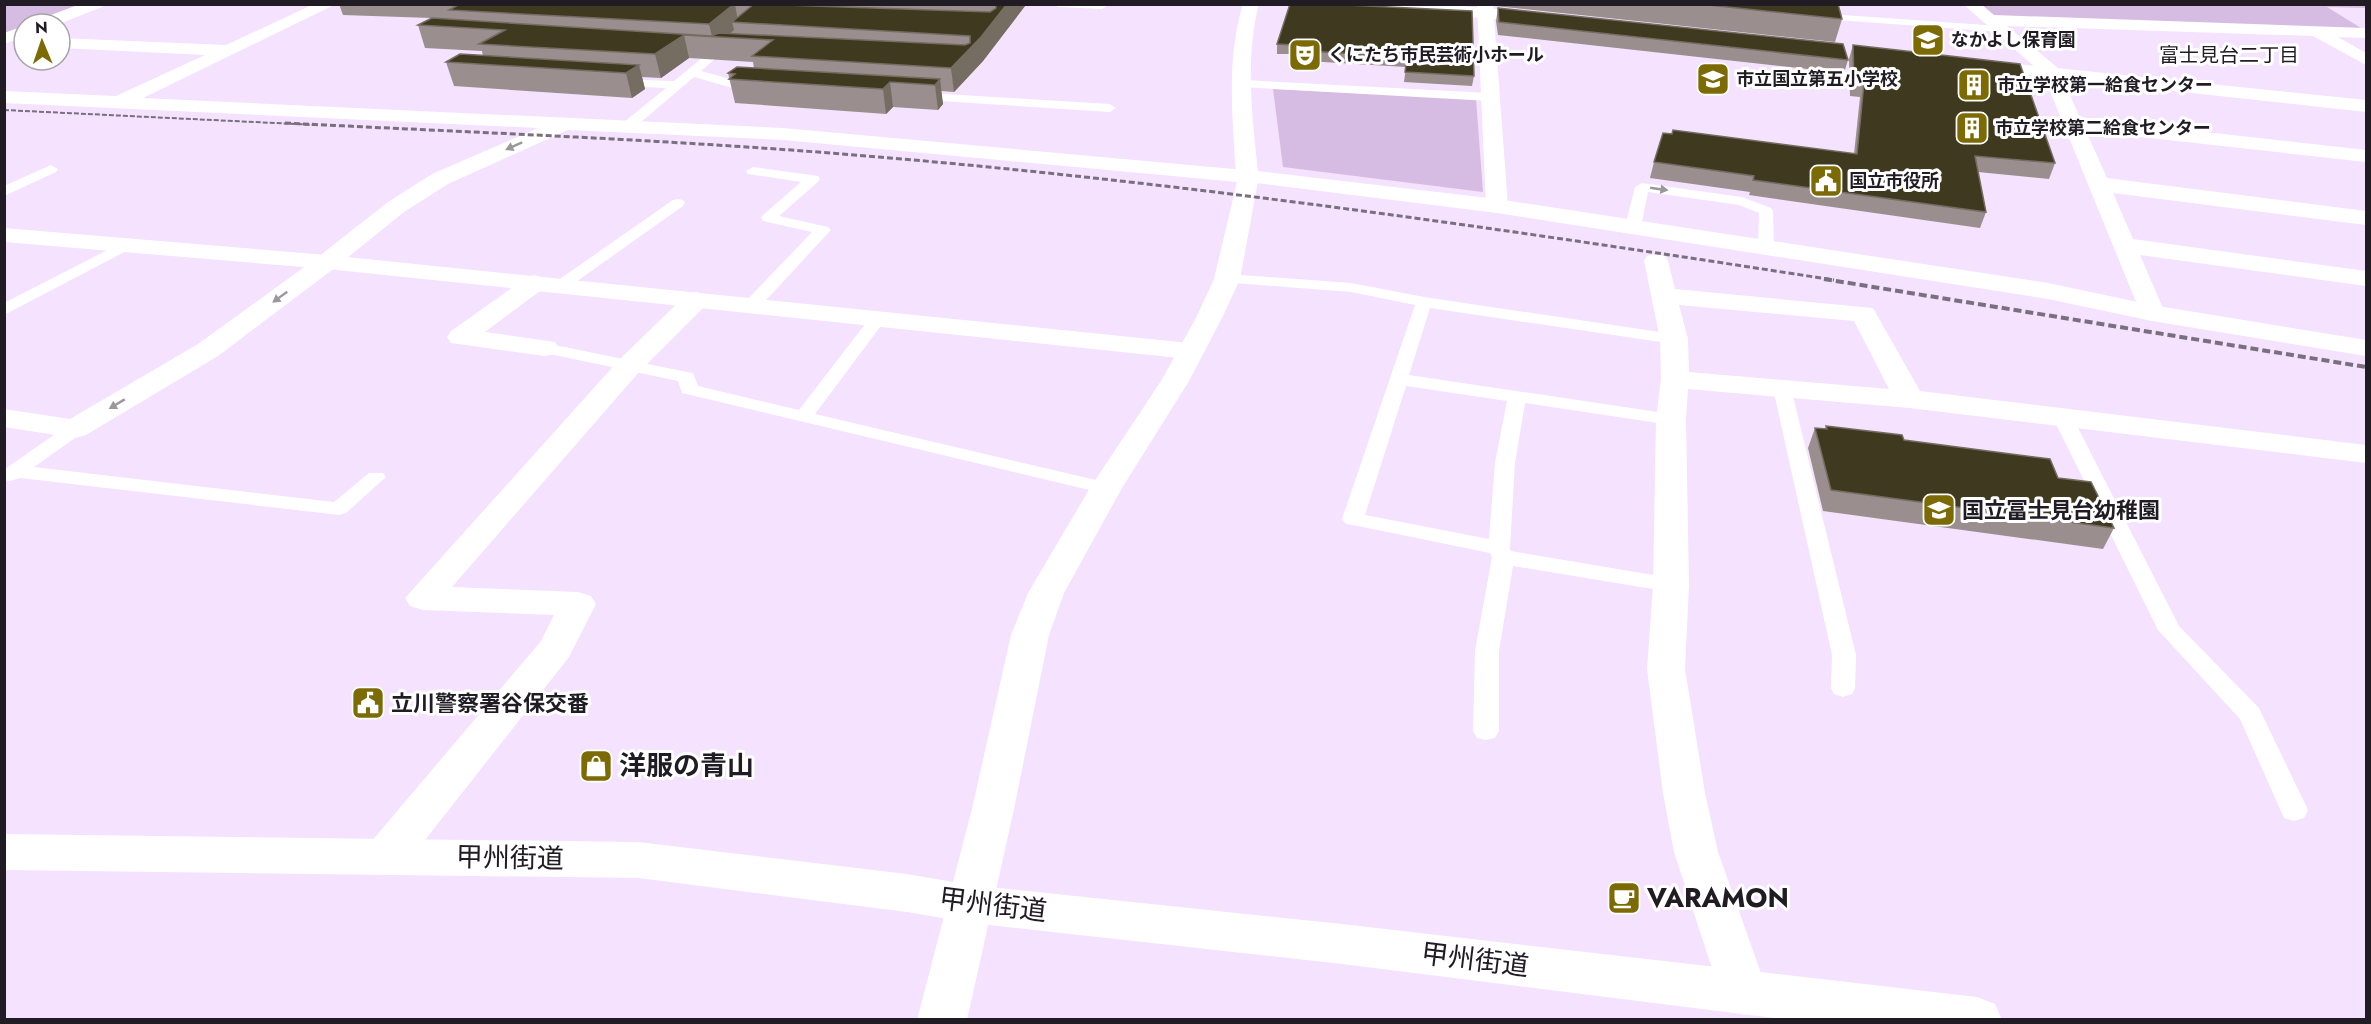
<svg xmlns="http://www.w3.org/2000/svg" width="2371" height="1024" viewBox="0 0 2371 1024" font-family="Jost,'Noto Sans JP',sans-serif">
<rect width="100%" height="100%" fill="#f4e2fe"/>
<g fill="#d6bce2">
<path d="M5 5H86L35 24H24V28L5 36Z"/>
<path d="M1978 5H2366V8L2327 7 2366 31 2000 17 1988 13Z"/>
<path d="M1273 89 1476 99 1483 192 1283 167Z"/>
</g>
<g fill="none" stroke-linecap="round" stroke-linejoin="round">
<g fill="#fff" fill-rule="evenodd">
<path d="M768 4H780L701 71 737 81 763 84V90L736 89 694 77 634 128H624L623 125 624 122 666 88 615 86 609 82 611 79 674 81Z"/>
<path d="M1053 4H1106L1107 6 1102 9 1058 7Z"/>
<path d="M1814 13 2000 26 2005 29 2000 32 1810 18 1809 16Z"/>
<path d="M1243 80 1490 93 1496 97 1490 101 1239 87V81Z"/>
<path d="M913 92 1110 104 1116 108 1110 112 909 99 907 96Z"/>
<path d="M51 165 58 169 56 172 4 196V186Z"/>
<path d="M753 167 818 176 820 179 818 182 779 216 828 227 831 230 757 310H745L743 306 745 302 812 232 763 221 761 218 763 215 801 182 748 174 746 171Z"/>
<path d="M1642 183 1742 197 1771 208 1773 211 1774 247 1766 252 1758 247 1759 213 1739 205 1648 192 1641 227 1638 230H1628L1625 227 1635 187Z"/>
<path d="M678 199 683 200 685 203 683 206 566 289H554L552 286 554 283 673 200Z"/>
<path d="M127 240 135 245 132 248 4 315V303Z"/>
<path d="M1227 274 1351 283 1424 297 1680 335 1683 339 1680 343 1674 344 1430 308 1409 375 1678 415 1681 419 1678 423 1671 425 1525 403 1515 463 1510 548 1511 551 1671 578 1679 580 1682 585 1679 590 1671 592 1513 566 1499 651V731L1495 738 1486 740 1477 738 1473 731 1475 651 1492 557 1490 553 1353 525 1346 524 1342 519 1415 305 1351 292 1221 282 1219 279ZM1406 386 1507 401 1495 463 1489 539 1365 515Z"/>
<path d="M878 314 884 315 886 319 815 414 1113 484 1116 488 1113 492 1106 494 682 393 678 381 545 353 539 352 536 348 539 344 545 343 687 372 693 373 698 386 799 410 872 315Z"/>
<path d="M1782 382 1789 384 1791 388 1856 655 1855 688 1852 694 1843 697 1834 694 1831 688 1832 655 1773 388 1775 384Z"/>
<path d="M2063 412 2070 414 2073 418 2179 626 2259 708 2308 810 2304 818 2294 821 2284 818 2240 719 2158 630 2053 418 2056 414Z"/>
<path d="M75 423 82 425 85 429 82 433 34 467 334 502 369 473H383L386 477 346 513 339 515 20 478 10 481 4 480V470L8 467 68 425Z"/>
</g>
<g fill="#fff" fill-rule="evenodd">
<path d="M80 4H104L102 7 59 24H36L38 20Z"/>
<path d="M314 4H336L143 98 783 128 1256 171 1259 176 1240 279 1223 316 1189 381 1122 488 1064 593 1049 635 1014 809 967 1020H917L972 809 1011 635 1028 593 1090 488 1161 381 1197 316 1214 279 1237 182 783 140 568 130 448 184 404 212 336 267 218 356 86 435 75 438 4 427V409L70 419 198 344 318 257 388 202 432 174 538 128 4 103V91L116 96 205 55 60 48V38L226 45Z"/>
<path d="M1477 4H1493L1508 206 1505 211 1497 213 1489 211 1486 206Z"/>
<path d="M1963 4H1981L1994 15 2366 28V38L2338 37 2366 53V65L2313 36 2007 26 2058 68 2080 118 2366 150V162L2086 131 2107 178 2366 211V225L2113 193 2133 239 2366 271V286L2140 255 2165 313 2161 319 2152 321 2143 319 2043 74Z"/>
<path d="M24 26V37L4 44V33Z"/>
<path d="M1656 254 1665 256 1668 261 1675 289 1873 308 1920 391 2366 445V463L1909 408 1688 389 1686 419 1689 585 1685 669 1705 793 1718 852 1768 993 1761 1008 1744 1015 1727 1008 1720 993 1674 852 1663 793 1647 669 1653 585 1656 419 1661 379 1660 339 1644 261 1647 256ZM1679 305 1854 321 1889 389 1689 372 1688 339Z"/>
<path d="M535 275 544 278 548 283 544 288 485 332 555 342 559 348 555 354 545 356 451 343 447 337 451 331 526 278Z"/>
<path d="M696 292 705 294 709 300 705 306 639 372 452 587 578 592 591 596 596 604 569 657 403 868 387 873 371 868 365 855 371 842 541 641 554 615 423 610 410 606 405 598 619 360 687 294Z"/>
</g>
<g fill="#fff" fill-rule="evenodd">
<path d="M1243 4H1259C1245 58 1252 117 1258 171L1497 199 2048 283 2152 305 2366 340V356L2152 321 2048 299 1497 213 1240 181C1234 171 1235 156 1234 144 1231 98 1229 49 1243 4Z"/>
<path d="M1363 4H1438L1543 13 1551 18 1543 23 1371 9Z"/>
<path d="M1979 60 2366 100V112L1973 69 1970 65 1973 61Z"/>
<path d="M4 228 327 255 1189 343 1199 345 1203 351 1199 357 1189 359 327 269 4 242Z"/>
<path d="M4 834 638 842 907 874 971 885 1342 924 1977 997 1995 1004 2002 1020H1790L1342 964 971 923 907 912 638 878 4 870Z"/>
</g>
<path stroke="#7a6f7f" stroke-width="2" stroke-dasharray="5 2" stroke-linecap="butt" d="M4 110 316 125"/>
<path stroke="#7a6f7f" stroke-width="3" stroke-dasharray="6 3" stroke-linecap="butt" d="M285 123C483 133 681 140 879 157 1198 184 1517 231 1834 280"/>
<path stroke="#7a6f7f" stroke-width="4" stroke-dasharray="8 4" stroke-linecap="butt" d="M1824 279 2366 367"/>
</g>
<g fill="#9a8e8e">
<path d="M339 4H1024L1025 6 983 61 954 92 941 91 943 104 938 110 893 107 886 114 735 103 728 73 754 68 753 62 689 58 661 78 642 77 645 89 632 98 454 86 446 62 483 56 482 51 425 48 418 25 431 18 343 15Z"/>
<path d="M1495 4H1838L1842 19 1835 42 1495 6Z"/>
<path d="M1896 4H1916L1915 6Z"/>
<path d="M1498 8 1848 60 1844 73 1498 35 1496 21Z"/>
<path d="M1472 11 1474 76 1472 86 1404 82 1406 67 1290 60 1291 54H1277V44Z"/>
<path d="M1853 45 2055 163 2049 179 1978 172 1986 212 1980 228 1749 195 1750 192 1650 178 1654 162 1672 134 1854 154 1860 97 1850 96 1849 59Z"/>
<path d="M1826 426 1904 440 2058 478 2114 528 2103 549 1823 511 1808 448 1815 428 1825 429Z"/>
</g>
<g fill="#756c62">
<path d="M734 4H735L738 22H732L734 30 726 37 712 36 709 24Z"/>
<path d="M1007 4H1024L1025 6 983 61 954 92 951 68Z"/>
<path d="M684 35 689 58 661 78 655 54Z"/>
<path d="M639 65 645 89 632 98 626 73Z"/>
<path d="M940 79 943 104 938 110 935 85Z"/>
<path d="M890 82 893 107 886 114 883 89Z"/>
</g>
<g fill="#3f391f" stroke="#756c62" stroke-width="1.5">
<path d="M460 4H734L709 24 449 10Z"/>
<path d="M754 4 990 12 996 8V4H1007L981 37 951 68 752 56 773 40 684 35 655 54 479 44 505 30 418 25 432 18 711 36 719 33 965 45 970 43V36L732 22Z"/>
<path d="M1290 4H1326L1472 11 1474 76 1405 72 1407 57 1291 50 1293 45 1277 44Z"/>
<path d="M1699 4H1838L1842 19Z"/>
<path d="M1498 8 1843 44 1848 60 1499 22Z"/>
<path d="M1853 45 2020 64 2055 163 1975 156 1986 212 1753 180 1754 176 1654 162 1663 133 1672 134 1673 130 1857 154 1864 83 1854 82Z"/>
<path d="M460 54 639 65 626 73 446 62Z"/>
<path d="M737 67 940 79 935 85 890 82 883 89 729 79 735 74 728 73Z"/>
<path d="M1826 426 1902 435 1904 440 2050 459 2058 478 2091 482 2114 528 1831 490 1815 428 1827 429Z"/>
</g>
<defs><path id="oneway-solid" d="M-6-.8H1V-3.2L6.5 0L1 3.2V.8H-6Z" transform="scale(1.5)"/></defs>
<g fill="#9b989c">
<use href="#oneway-solid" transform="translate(514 146) rotate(156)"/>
<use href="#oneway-solid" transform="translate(1659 189) rotate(8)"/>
<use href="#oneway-solid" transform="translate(280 297) rotate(144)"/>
<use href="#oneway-solid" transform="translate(117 404) rotate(149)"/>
</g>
<defs>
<g id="school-square" transform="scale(1.725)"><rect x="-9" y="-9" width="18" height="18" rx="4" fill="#7c6b04" stroke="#fff"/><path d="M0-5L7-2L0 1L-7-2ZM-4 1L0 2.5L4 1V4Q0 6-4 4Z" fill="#fff"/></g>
<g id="theatre-square" transform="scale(1.725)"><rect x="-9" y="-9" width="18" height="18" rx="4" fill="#7c6b04" stroke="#fff"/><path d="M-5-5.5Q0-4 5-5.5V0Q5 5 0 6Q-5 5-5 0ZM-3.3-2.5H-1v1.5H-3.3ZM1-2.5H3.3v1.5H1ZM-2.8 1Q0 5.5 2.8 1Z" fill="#fff"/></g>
<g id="building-square" transform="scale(1.725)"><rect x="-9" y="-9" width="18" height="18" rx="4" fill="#7c6b04" stroke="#fff"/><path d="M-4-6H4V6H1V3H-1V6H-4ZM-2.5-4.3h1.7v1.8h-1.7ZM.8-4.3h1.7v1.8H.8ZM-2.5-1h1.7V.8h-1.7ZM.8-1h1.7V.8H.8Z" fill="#fff"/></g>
<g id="civic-square" transform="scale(1.725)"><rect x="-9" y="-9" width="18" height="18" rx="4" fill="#7c6b04" stroke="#fff"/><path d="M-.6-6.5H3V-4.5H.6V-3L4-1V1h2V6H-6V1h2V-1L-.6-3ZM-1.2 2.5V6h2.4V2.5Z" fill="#fff"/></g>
<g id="shop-square" transform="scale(1.725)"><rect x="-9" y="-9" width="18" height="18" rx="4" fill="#7c6b04" stroke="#fff"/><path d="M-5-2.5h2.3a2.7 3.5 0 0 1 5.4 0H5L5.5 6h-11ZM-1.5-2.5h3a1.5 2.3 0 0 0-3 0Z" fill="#fff"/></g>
<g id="cafe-square" transform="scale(1.725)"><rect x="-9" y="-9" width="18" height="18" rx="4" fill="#7c6b04" stroke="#fff"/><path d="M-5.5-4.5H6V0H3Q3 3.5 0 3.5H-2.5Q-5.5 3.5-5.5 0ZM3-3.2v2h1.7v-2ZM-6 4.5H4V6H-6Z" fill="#fff"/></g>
</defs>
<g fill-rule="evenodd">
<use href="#school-square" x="1928" y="40"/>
<use href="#theatre-square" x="1305" y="55"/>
<use href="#school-square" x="1713" y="79"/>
<use href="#building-square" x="1974" y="85"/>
<use href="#building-square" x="1972" y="128"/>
<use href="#civic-square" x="1826" y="181"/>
<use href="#school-square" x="1939" y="510"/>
<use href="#civic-square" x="368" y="703"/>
<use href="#shop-square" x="596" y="766"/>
<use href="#cafe-square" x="1624" y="898"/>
</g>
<g text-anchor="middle" stroke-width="6" stroke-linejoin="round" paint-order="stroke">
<g font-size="18" font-weight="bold" fill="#211b24" stroke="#fff" text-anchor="start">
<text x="1951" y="46">なかよし保育園</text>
<text x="1328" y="61">くにたち市民芸術小ホール</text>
<text x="1736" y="85">市立国立第五小学校</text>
<text x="1997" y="91">市立学校第一給食センター</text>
<text x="1995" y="134">市立学校第二給食センター</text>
<text x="1849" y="187">国立市役所</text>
</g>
<g font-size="20" fill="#211b24" stroke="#fff">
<text x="2229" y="62">富士見台二丁目</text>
</g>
<g font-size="22" font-weight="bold" fill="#211b24" stroke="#fff" text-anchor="start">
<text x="1962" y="518">国立冨士見台幼稚園</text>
<text x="391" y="711">立川警察署谷保交番</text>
</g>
<g font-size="27" font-weight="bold" fill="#211b24" stroke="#fff" text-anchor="start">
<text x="619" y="775">洋服の青山</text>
<text x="1647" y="907">VARAMON</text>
</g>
<g font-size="27" fill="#211b24" stroke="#fff">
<text transform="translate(510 858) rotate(1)" y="9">甲州街道</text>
<text transform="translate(993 905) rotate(7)" y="9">甲州街道</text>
<text transform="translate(1475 960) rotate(7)" y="9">甲州街道</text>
</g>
</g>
<rect width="2371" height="1024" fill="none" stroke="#211b24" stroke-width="12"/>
<g transform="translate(42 42) rotate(358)"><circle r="28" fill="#ffffff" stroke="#a6a4a7" stroke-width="1.5"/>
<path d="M0-4.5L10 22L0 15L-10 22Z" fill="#7c6b04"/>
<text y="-9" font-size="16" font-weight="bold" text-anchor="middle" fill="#211b24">N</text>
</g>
</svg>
